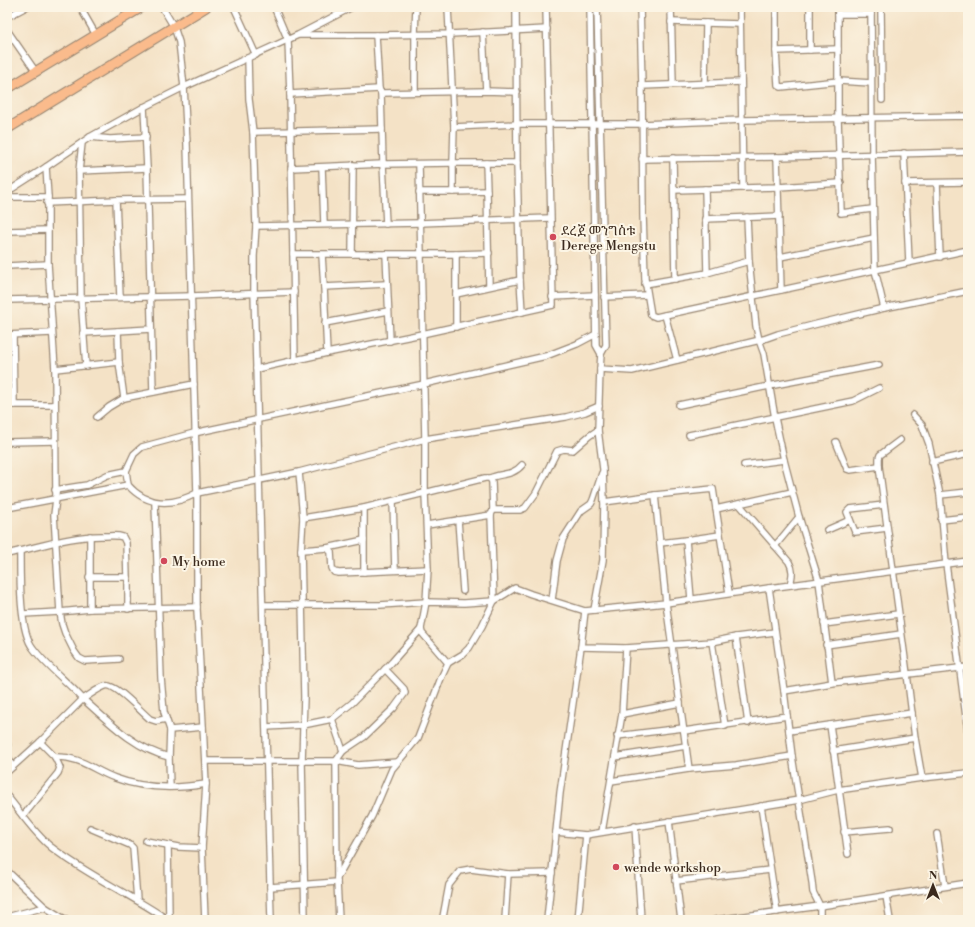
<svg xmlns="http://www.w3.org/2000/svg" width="975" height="927" viewBox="0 0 975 927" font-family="'Libre Bodoni','Noto Serif Ethiopic',serif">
<rect width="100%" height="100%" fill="#fcf5e5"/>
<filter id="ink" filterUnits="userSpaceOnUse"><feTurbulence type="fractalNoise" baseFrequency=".025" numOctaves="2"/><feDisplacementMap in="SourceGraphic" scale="8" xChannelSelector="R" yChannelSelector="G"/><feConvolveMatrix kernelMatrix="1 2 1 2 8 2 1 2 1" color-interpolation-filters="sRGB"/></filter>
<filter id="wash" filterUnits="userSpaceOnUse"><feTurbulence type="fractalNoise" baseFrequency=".012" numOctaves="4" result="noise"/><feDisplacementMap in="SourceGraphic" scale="16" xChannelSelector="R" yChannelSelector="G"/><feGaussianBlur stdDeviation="0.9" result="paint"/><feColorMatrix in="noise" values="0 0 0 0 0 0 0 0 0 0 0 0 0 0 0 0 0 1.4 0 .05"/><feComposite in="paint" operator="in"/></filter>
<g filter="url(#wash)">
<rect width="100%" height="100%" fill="#f4e2c6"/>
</g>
<g filter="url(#ink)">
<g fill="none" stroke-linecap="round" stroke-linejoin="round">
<g stroke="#988672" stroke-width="8">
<g id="minor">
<path d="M80 7 96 35"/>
<path d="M162 7 174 27 179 42 184 87 187 144 197 493V609L206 784 202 848 205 920"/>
<path d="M234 7 256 55"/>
<path d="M274 7 288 40 290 94 295 361"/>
<path d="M516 7 517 163 520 280 522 312"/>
<path d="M590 7 596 345 601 354"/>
<path d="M597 7 606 345 601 354 600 369 632 371 764 339 778 334 817 324 884 308 875 270 872 154 871 7"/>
<path d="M640 7 642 86"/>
<path d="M671 7 673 84"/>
<path d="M740 7 743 188"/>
<path d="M776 7V51L778 85 781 87 839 81 871 83"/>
<path d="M838 7V118L841 213 872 209"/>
<path d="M881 7 882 100"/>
<path d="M838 14H871"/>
<path d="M7 16 10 7"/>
<path d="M7 17 26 7"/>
<path d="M671 22 740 24"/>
<path d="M7 30 36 72"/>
<path d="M483 32 486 91"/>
<path d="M300 35H376"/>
<path d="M810 50V7"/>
<path d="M776 51 838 49"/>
<path d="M248 58 249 99 253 132 256 226 254 256V291L271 920"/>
<path d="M705 83 706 23"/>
<path d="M415 92V34L416 7"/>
<path d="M517 92 486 91 381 93 379 89 376 35 450 34 547 29"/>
<path d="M381 93 383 164 453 163 454 127 448 7"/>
<path d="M290 94 379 89"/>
<path d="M144 107 147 168 153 392"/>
<path d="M454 127 517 124H642L743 120 968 116V118"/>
<path d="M253 132 382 129"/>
<path d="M90 137 110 139 146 137"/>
<path d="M82 143 79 171 81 298 86 366"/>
<path d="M904 153 909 262"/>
<path d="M777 157 781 290"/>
<path d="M673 158 675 279"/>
<path d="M642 159 777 157 968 152"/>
<path d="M486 163 487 191"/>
<path d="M322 167 324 224"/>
<path d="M291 168 383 164 386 224"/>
<path d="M79 171 147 168"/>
<path d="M905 183 968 182"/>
<path d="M937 183 940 257"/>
<path d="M705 189 707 273"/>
<path d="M674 190 778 187 841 183"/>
<path d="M7 192 46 167"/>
<path d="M419 192H453"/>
<path d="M7 197H48L46 167 90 137 144 107 184 87 298 35 352 7"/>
<path d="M48 197V264L55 369 56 499 54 515 60 612 62 624 65 633 74 651 79 658 85 661 119 659"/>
<path d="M116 200 120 297"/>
<path d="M47 203 116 200 188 199"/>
<path d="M747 217 749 261 756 326 759 340 764 354 775 418 784 460 799 517 819 581 832 683"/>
<path d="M705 219 779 216"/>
<path d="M256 226 420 223 550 218"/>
<path d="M7 231 48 230"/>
<path d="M293 254H456V327"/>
<path d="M352 254 353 165"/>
<path d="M386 254 390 341"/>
<path d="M456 254 489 253"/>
<path d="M322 255 324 287"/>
<path d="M780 257 874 238"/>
<path d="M7 266 48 264"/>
<path d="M645 284 707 273 749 261"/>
<path d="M489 286 487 191 453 192V163H517"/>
<path d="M456 294 520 280"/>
<path d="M552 297 595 295"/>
<path d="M604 297 647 295"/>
<path d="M7 300 192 296 294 292"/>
<path d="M884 308 968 291"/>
<path d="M665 315 656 317 651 315 645 279 643 215 642 86 741 82"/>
<path d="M325 323 388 311"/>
<path d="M118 331 119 362 124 398"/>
<path d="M83 333 151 329"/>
<path d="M7 335 52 333"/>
<path d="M13 335 14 405"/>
<path d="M327 353 324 287 386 284"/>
<path d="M677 360 665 315 968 250"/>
<path d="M55 369 119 362"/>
<path d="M256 369 327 353 422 334 553 305 546 7"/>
<path d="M7 405H55"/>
<path d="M679 405 769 386 879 365"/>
<path d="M913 415 922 425 929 444 940 495"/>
<path d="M97 417 109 407 124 398 194 384"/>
<path d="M689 435 853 401 879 388"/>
<path d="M7 442 55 441"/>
<path d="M836 442 847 469 850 470 879 466"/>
<path d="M932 462 968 454"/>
<path d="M744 465 784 460"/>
<path d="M126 471 128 485"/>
<path d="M299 472 303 518 301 550 304 697 302 761 305 920"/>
<path d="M490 478C501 473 513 476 522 465"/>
<path d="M55 490 87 485 107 475 126 471 134 454 142 447 194 433 424 384 546 356 577 344 596 334"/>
<path d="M968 492 940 495 946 564 968 732"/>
<path d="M655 495 666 603 689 769"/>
<path d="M393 501 395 570"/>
<path d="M604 502 655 495 713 489 729 593"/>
<path d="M155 503 161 678 164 712 170 730 169 757"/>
<path d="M739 504 789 562C794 571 792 576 790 585"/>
<path d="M884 505 850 509 847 512 855 532 887 528"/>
<path d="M7 508 128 485C147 507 173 506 197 493L299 472 425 439 566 417 585 412 599 406"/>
<path d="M364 508V572"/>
<path d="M716 509 792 492"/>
<path d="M493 510H520L525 508 536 493 557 451 564 449 573 450 589 436 598 430 600 369"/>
<path d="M303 518 364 508 485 478H490L492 482 493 510 491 515 494 601 482 626 469 648 463 654 448 663 441 678 418 738 392 769 372 816 337 878"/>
<path d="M458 520 463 591"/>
<path d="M941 520 968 517"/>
<path d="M427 525 491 515"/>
<path d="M827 530 850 520"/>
<path d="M90 536V609"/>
<path d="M686 540 691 599"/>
<path d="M660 543 686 540 720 535"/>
<path d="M775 546 799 517"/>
<path d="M327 548 364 540"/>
<path d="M301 550 327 548 331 552 332 568 334 572 339 573 428 569"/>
<path d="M7 554C40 547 71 535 105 536 111 536 117 535 123 537L126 543 127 577"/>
<path d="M89 577H127L128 580V609"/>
<path d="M552 600 557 561 563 539 581 511 591 504 593 500 602 473"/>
<path d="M263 605H380L426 602 464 603 494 601 515 588 531 594 585 611 666 603 769 588"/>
<path d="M594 610 603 560 604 502 603 469 598 430"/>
<path d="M585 611 581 647 626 648 622 714 680 703"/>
<path d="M23 614 60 612 90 609 197 607"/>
<path d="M824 624 898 614"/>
<path d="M421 629 422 633 448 663"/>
<path d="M736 637 748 723"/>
<path d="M826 645 901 634"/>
<path d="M626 648 712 642"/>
<path d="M385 669 404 689 405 693 394 708 364 737 343 751 336 761 358 765 397 762"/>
<path d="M784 691 832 683 968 667"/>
<path d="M166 719 156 721 150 719C141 712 115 682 105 686 97 689 90 695 83 699 109 722 135 749 169 757L170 787"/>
<path d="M332 719 343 751"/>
<path d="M830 725 848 854"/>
<path d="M725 726 712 642 736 637 775 632"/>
<path d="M266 727 303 725 332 719 352 703 392 662 421 629 426 602 428 569 425 493V439L419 164"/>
<path d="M170 730 203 727"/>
<path d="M684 731 787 716"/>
<path d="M789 731 912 713"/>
<path d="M617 736 683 728"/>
<path d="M7 742 8 752 7 754"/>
<path d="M833 751 915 738"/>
<path d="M7 754 12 767"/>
<path d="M55 757C80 756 93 770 115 778 144 789 175 789 206 784"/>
<path d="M615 757 686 746"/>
<path d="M205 761H336L337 882 339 920"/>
<path d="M7 772 40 742 83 699C67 681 47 667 33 648 19 631 20 574 20 551"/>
<path d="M922 778 968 773"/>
<path d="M611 781 689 769 736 765 792 756"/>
<path d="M7 796C21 813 34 833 51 847 87 875 130 894 168 920"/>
<path d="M761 806 777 912"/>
<path d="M23 816 58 773 60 768 55 757 40 742"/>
<path d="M669 821 681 920"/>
<path d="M635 826 641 920"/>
<path d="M90 828 130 845 133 848 137 900"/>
<path d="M556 832 586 835 799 800 838 790 922 778 915 738 907 674 879 466V458L880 455 900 440"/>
<path d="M602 832 622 714"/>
<path d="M844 832 890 828"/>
<path d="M937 834 945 886"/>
<path d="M146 841 179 847 202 848"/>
<path d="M168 845 169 920"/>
<path d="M7 871 45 907 7 917"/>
<path d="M676 881 770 870"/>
<path d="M270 887 337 882"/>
<path d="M886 896 890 920"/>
<path d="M45 907 66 920"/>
<path d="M443 917 449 885 460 871 471 869 508 874 552 873"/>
<path d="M505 920 508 874"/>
<path d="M547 920 560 793 581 647"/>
<path d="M578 920 586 835"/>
<path d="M715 920 820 906 968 883"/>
<path d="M820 920V906L813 892 812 882 792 756 784 691 769 588 968 561"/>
</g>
</g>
<g stroke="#988672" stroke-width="11">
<g id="trunk">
<path d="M7 89 142 7"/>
<path d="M7 129 206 7"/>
</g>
</g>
<use href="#minor" stroke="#fff" stroke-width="5.5"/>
<use href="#trunk" stroke="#fabb8c" stroke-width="9"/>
</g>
</g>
<g fill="#d1495b" stroke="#fcf5e5" stroke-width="1.5">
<circle cx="553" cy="237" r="4"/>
<circle cx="164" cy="561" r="4"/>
<circle cx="616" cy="867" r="4"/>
</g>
<g text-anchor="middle" stroke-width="4" stroke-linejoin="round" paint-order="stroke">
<g font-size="13" fill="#3b2a1e" stroke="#fcf5e5" text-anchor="start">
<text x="561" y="235">ደረጀ መንግስቱ<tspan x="561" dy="15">Derege Mengstu</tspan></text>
<text x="172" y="566">My home</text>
<text x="624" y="872">wende workshop</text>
</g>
</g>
<rect width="975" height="927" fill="none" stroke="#fcf5e5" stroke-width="24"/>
<g transform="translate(933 885)" stroke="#fcf5e5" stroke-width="3" paint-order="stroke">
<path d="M0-3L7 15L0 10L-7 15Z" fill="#3b2a1e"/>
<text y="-6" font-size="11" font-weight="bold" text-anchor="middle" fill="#3b2a1e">N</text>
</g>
</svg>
